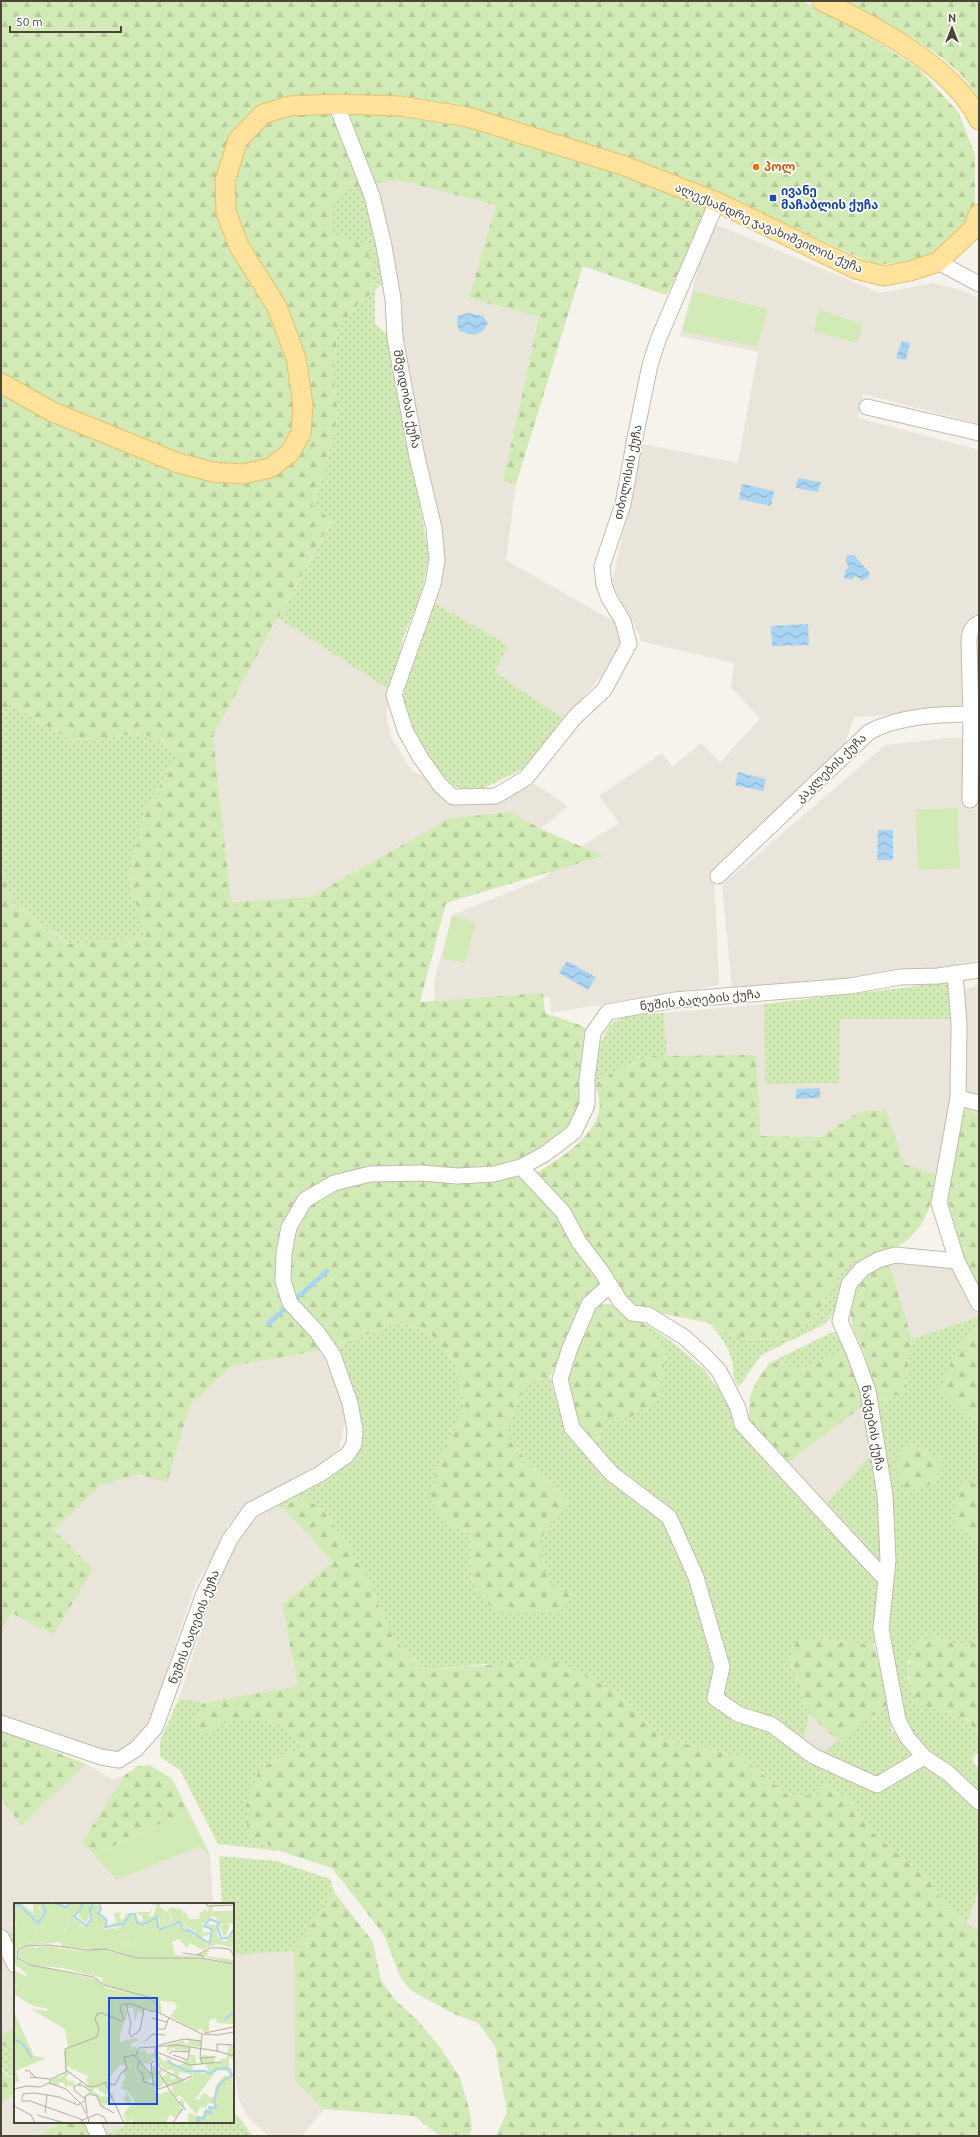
<svg xmlns="http://www.w3.org/2000/svg" width="980" height="2137" viewBox="0 0 980 2137" font-family="Ubuntu,'Noto Sans Georgian',sans-serif">
<defs>
<pattern id="grass-dots" width="8" height="8" patternUnits="userSpaceOnUse"><rect width="8" height="8" fill="#d2eab5"/><path d="M2 2h.1M6 6h.1" fill="none" stroke="#b6ca9c" stroke-width="1.8" stroke-linecap="round"/></pattern>
<pattern id="forest-firs" width="22" height="20" patternUnits="userSpaceOnUse"><rect width="22" height="20" fill="#d2eab5"/><path d="M5 1l3.5 6h-7zM16 11l3.5 6h-7z" fill="#b6ca9c"/></pattern>
<pattern id="water-waves" width="16" height="10" patternUnits="userSpaceOnUse"><rect width="16" height="10" fill="#a9d4f2"/><path d="M0 5q4-4 8 0t8 0" fill="none" stroke="#8caec5"/></pattern>
</defs>
<rect width="100%" height="100%" fill="#f6f3ec"/>
<g fill="#eae5da">
<path d="M398 180 496 205 469 298 539 317 503 481 516 484 506 560 615 622 623 638 619 652 607 670 564 719 495 672 508 645 433 602 428 481 403 353 397 284 389 232 373 185Z"/>
<path d="M715 224 880 293 933 283 961 290 979 298V424L863 394 858 418 979 450V618L968 628 961 711 854 717 845 745 714 870 719 985 551 1013 550 997 435 1010 434 982 452 915 544 878 562 858 619 823 599 796 662 753 672 767 701 743 720 762 760 719 731 687 734 663 640 641V636L618 598 612 582 643 444 738 463 758 352 680 336 704 245Z"/>
<path d="M278 618 391 691 386 715 392 739 412 771 440 785 454 797 496 796 526 778 568 806 541 829 511 812 450 818 310 897 231 902 213 735Z"/>
<path d="M979 737V960L851 983 732 988 722 885 885 745 947 738Z"/>
<path d="M979 984V1115L965 1108V990Z"/>
<path d="M764 1004 765 1084 839 1083V1019H953L951 1102 937 1174 904 1164 860 1111 821 1137 761 1136 756 1056H667L664 1013Z"/>
<path d="M927 1263 950 1267 964 1280 978 1317 912 1339 889 1264Z"/>
<path d="M323 1350 345 1407V1423L339 1449 318 1467 250 1505 228 1524 221 1543 195 1585 153 1711 145 1729 119 1754 91 1749 1 1715V1628L12 1613 53 1635 54 1530 100 1486 139 1474 167 1482 190 1405 232 1366Z"/>
<path d="M864 1405 873 1452 825 1505 786 1464Z"/>
<path d="M283 1507 333 1562 282 1605 298 1686 203 1703 179 1698 215 1588 235 1540 252 1518 265 1508Z"/>
<path d="M809 1714 838 1741 820 1754 803 1742Z"/>
<path d="M86 1764 112 1779 125 1775 82 1842 116 1880 199 1847 210 1855 213 1904H56L53 1900 48 1904H15V1929L6 1935 1 1926V1797L21 1826Z"/>
<path d="M979 1888V1930L967 1924Z"/>
<path d="M1 1950 15 1978V2027L1 2036Z"/>
<path d="M294 1951 295 2080 324 2109 302 2136H269L248 2117 238 2098 233 2054V1955Z"/>
<path d="M15 2093V2122H63L37 2136H1V2104Z"/>
<path d="M98 2122H131L105 2136Z"/>
</g>
<g fill="url(#grass-dots)" fill-rule="evenodd">
<path d="M361 186 370 212 384 283 375 290V324L389 336 429 556 421 595 403 638 391 691 278 618 332 521 312 507 326 463 338 415 333 373 338 328 358 304 374 290 330 235 331 207 343 189Z"/>
<path d="M433 602 508 645 495 672 564 719 523 769 480 790 467 791 452 785 433 766 411 729 403 701 406 681Z"/>
<path d="M10 704 72 741 143 733 179 754 145 810 129 877 145 937 69 944 11 901 1 861V713Z"/>
<path d="M951 982 953 1019H840L839 1083 765 1084 764 1004Z"/>
<path d="M664 1013 667 1056C640 1056 618 1070 595 1084 596 1063 598 1024 624 1017 636 1014 651 1014 664 1013Z"/>
<path d="M862 1258C854 1267 844 1275 840 1286 834 1303 839 1313 823 1325L761 1355 742 1383 738 1386C731 1377 735 1368 731 1358 727 1344 719 1334 709 1323L720 1330 743 1339 786 1340 816 1316 824 1299 836 1279 852 1261Z"/>
<path d="M978 1317V1324L952 1359 966 1414 979 1418V1483H964L956 1504 957 1526 974 1538 979 1539V1639L963 1648 937 1637 908 1661V1678L919 1705C936 1709 974 1714 979 1735 980 1740 979 1747 979 1752L972 1759 979 1770V1792L929 1752 908 1729 904 1716 889 1638 895 1529 891 1480 876 1404 904 1391 912 1339ZM912 1444 930 1455 898 1456Z"/>
<path d="M401 1321 435 1337 455 1362 465 1408 437 1469 443 1522 470 1533 471 1576 480 1596 549 1590 541 1549V1538L568 1500 528 1463 509 1440V1423L526 1382 550 1377 564 1429 604 1476 665 1522 691 1575 718 1668 711 1698 881 1789 922 1763 971 1801 979 1813V1888L967 1924 947 1907 927 1878 874 1834 851 1801 823 1783 821 1795 788 1796 743 1758 661 1738 629 1703 590 1677 486 1664 424 1670 393 1638 365 1574 344 1540 322 1509 301 1496 283 1507 265 1508 349 1459 356 1400 338 1346Z"/>
<path d="M649 1326 672 1342 705 1370 715 1385 727 1395 734 1421 881 1582 874 1645 818 1639 790 1661 809 1714 803 1742 722 1697 729 1667 673 1514 617 1471 598 1449 602 1418H629L661 1376 666 1353 649 1334Z"/>
<path d="M833 1332H840L846 1350 799 1370 780 1363H769Z"/>
<path d="M873 1452 879 1495 881 1570 825 1505Z"/>
<path d="M179 1698 203 1703 197 1721 203 1733 232 1720H268L286 1726 301 1748 260 1768 247 1834 280 1851 218 1844 180 1770 160 1757V1741Z"/>
<path d="M889 1703 891 1729 912 1756 878 1779 820 1754Z"/>
<path d="M219 1856 276 1861 330 1879 334 1892 294 1951 233 1955V1904H222Z"/>
<path d="M15 2040V2079C0 2070 1 2065 1 2047Z"/>
<path d="M233 2110 253 2136H105L131 2122H233Z"/>
</g>
<g fill="url(#forest-firs)">
<path d="M1 1H802L841 19 918 68 959 113 975 155V203L955 240 931 260 875 265 791 226 706 193 468 117 717 202 666 295 583 266 516 484 503 481 539 317 469 298 496 205 398 180 343 189 331 207 330 234 367 245 375 290 358 304 338 328 333 373 338 415 326 463 312 506 332 520 213 735 231 902 310 897 450 818 511 812 541 829 603 856 446 903 420 1002 543 993 545 1013 580 1025 593 1033 574 1132 521 1167 370 1174 305 1200 289 1227 283 1281 323 1350 232 1366 190 1405 167 1483 139 1474 100 1486 54 1530 93 1569 53 1635 12 1613 1 1628V861L11 901 68 944 145 937 129 877 145 810 179 754 143 733 72 741 10 704 1 713Z"/>
<path d="M839 1H979V99C953 51 886 24 839 1Z"/>
<path d="M756 1055 761 1136 821 1137 860 1111H886L904 1164 937 1174 929 1209 921 1225 909 1239 894 1249 852 1261 836 1279 824 1299 816 1316 786 1340 743 1339 720 1330 709 1323 635 1308 628 1303 536 1173C558 1160 594 1138 599 1111 601 1102 598 1093 595 1084L619 1069 652 1056Z"/>
<path d="M965 1108 979 1115V1290L964 1259 947 1198Z"/>
<path d="M523 1176 559 1213 604 1283 585 1300 550 1377 526 1382 509 1423V1440L528 1463 568 1500 541 1538V1549L549 1589 558 1588 574 1594 559 1613 497 1612 480 1596 471 1576 470 1533 443 1522 430 1497 437 1469 465 1408 455 1362 435 1337 401 1321 338 1346C322 1329 297 1309 290 1285 287 1274 291 1258 292 1246 295 1192 354 1178 399 1179 412 1180 425 1182 439 1182 467 1182 495 1180 523 1176Z"/>
<path d="M889 1264 912 1339 904 1391 876 1404C872 1386 869 1367 863 1350 859 1340 852 1329 851 1319 848 1291 864 1272 889 1264Z"/>
<path d="M601 1304H611L631 1319 649 1326V1334L666 1353 658 1400 629 1418H602L598 1449 577 1425 565 1380 575 1348 593 1312Z"/>
<path d="M978 1317 979 1318V1418L966 1414 941 1390 952 1359 978 1324Z"/>
<path d="M846 1350 858 1376 864 1405 786 1464 749 1424C748 1393 752 1387 769 1363H780L799 1370Z"/>
<path d="M912 1444 930 1455 943 1458C936 1485 933 1486 906 1491L898 1469V1456Z"/>
<path d="M964 1483H979V1539L974 1538 956 1526V1504Z"/>
<path d="M301 1496 322 1509 344 1540 365 1574 393 1638 424 1670 550 1660 590 1677 629 1703 661 1738 743 1758 788 1796 820 1795 823 1783 851 1801 874 1834 927 1878 947 1907 967 1924 979 1930V2136H496L507 2112 495 2046 478 2023 454 2014 412 1991 401 1979 384 1935 332 1868 280 1851 247 1834V1803L260 1768 300 1748 286 1726 268 1720H232L203 1734 197 1721 203 1703 298 1686 282 1605 333 1562 283 1507Z"/>
<path d="M937 1637 963 1648 979 1639V1735L968 1720 947 1711 919 1705C906 1673 903 1670 920 1639Z"/>
<path d="M797 1639H818L874 1645 889 1703 838 1741 809 1714 790 1661Z"/>
<path d="M1 1730 86 1764 21 1826 1 1797Z"/>
<path d="M150 1765 172 1779 188 1811 94 1855 82 1842 125 1775 138 1766Z"/>
<path d="M334 1892 373 1942 381 1980 394 1999 417 2020 440 2047 460 2078 470 2112 472 2129 469 2136H440L414 2116 323 2109 295 2080 294 1951Z"/>
<path d="M15 1929V1953L6 1935Z"/>
<path d="M15 2027V2040L1 2047V2036Z"/>
<path d="M1 2068 5 2074 15 2079V2093L1 2104Z"/>
<path d="M63 2122H89L95 2136H37Z"/>
</g>
<g fill="#d2eab5">
<path d="M694 291 768 309 757 347 682 331Z"/>
<path d="M819 310 863 324 857 343 814 331Z"/>
<path d="M957 808 960 868 918 870 916 810Z"/>
<path d="M452 916 476 922 465 963 442 958Z"/>
<path d="M188 1811 210 1855 199 1847 116 1880 94 1855Z"/>
</g>
<g fill="url(#water-waves)">
<path d="M468 313 483 316 488 323 484 330 475 335 459 331 457 324 458 316Z"/>
<path d="M902 341 910 343 906 360 896 358Z"/>
<path d="M798 478 821 482 818 492 796 488Z"/>
<path d="M742 484 774 491 771 506 739 499Z"/>
<path d="M849 555H854L869 572V577L862 581 856 576 852 579H846L844 577 845 571 849 567 846 563V557Z"/>
<path d="M808 624 809 645 772 646 771 626Z"/>
<path d="M738 772 766 779 763 791 735 785Z"/>
<path d="M878 830H893V860H877Z"/>
<path d="M567 961 596 977 588 990 559 973Z"/>
<path d="M820 1088V1098L796 1099V1089Z"/>
</g>
<g fill="none" stroke-linecap="round" stroke-linejoin="round">
<path stroke="#a9d4f2" stroke-width="4.5" d="M268 1324 327 1271"/>
<g stroke="#c2bbae" stroke-width="17">
<g id="minor">
<path d="M336 104 372 196 384 246 393 299 395 338 417 457 434 528 437 560 433 584 394 695 405 730 420 757 440 785 453 797 496 796 526 778 575 717 604 690 629 644 623 621 609 598 604 585 602 566 623 504 636 433 650 365 658 340 717 202"/>
<path d="M938 262 979 284"/>
<path d="M867 407 979 433"/>
<path d="M970 800 971 714 969 642C969 633 971 627 979 623"/>
<path d="M718 876 869 732C901 715 943 714 979 714"/>
<path d="M955 973 959 1024 958 1098 939 1203 957 1261 979 1304"/>
<path d="M958 1098 979 1103"/>
<path d="M521 1167 563 1212 579 1242 601 1271 620 1301 632 1313 648 1315 684 1337 705 1356 719 1371 738 1408 742 1424 886 1580"/>
<path d="M957 1261 895 1255 878 1260 862 1269 849 1284 840 1321 855 1355 868 1391 885 1495 888 1560 881 1629 898 1720 907 1737 924 1757 948 1773 979 1802"/>
<path d="M610 1285 589 1304 570 1348 560 1379 572 1428 611 1473 669 1517 696 1577 722 1667 715 1698 738 1714 772 1725 813 1756 877 1785 924 1757"/>
<path d="M1 1723 101 1757 119 1760 136 1749 155 1728 203 1596 230 1539 251 1510 320 1474 347 1455 354 1444 355 1430 350 1403 333 1355 317 1332 290 1303 283 1281 284 1253 289 1227 305 1200 334 1183 370 1174 423 1173 457 1176 494 1174 521 1167 545 1154 574 1132 587 1105V1079L593 1033 608 1012 675 1000 850 986 900 977 938 976 979 970"/>
<path d="M1 1937 15 1965"/>
<path d="M92 2122 99 2136"/>
</g>
</g>
<g stroke="#e6c16a" stroke-width="21">
<g id="major">
<path d="M822 1C875 26 953 66 979 120"/>
<path d="M1 383 53 412 178 463 213 472 243 474 270 468 290 453 301 433 303 405 296 358 277 307 239 246 226 212 225 181 238 140 263 114 289 106 336 104 400 106 468 117 622 165 717 202 856 269 884 276 910 271 938 262 972 230 979 214"/>
</g>
</g>
<use href="#minor" stroke="#fff" stroke-width="15"/>
<use href="#major" stroke="#ffe39c" stroke-width="19"/>
</g>
<circle fill="#e8710a" stroke="#fff" stroke-width="1.5" cx="756" cy="167" r="4"/>
<rect fill="#1a4fb4" stroke="#fff" stroke-width="1.5" x="769" y="194" width="8" height="8" rx="2"/>
<g text-anchor="middle" stroke-width="3.5" stroke-linejoin="round" paint-order="stroke">
<g font-size="12" font-weight="bold" fill="#c56008" stroke="#fff" text-anchor="start">
<text x="764" y="171">პოლ</text>
</g>
<g font-size="12" font-weight="bold" fill="#164399" stroke="#fff" text-anchor="start">
<text x="781" y="195">ივანე<tspan x="781" dy="14">მაჩაბლის ქუჩა</tspan></text>
</g>
<g font-size="12" fill="#4b4439" stroke="#fff">
<text transform="translate(769 228) rotate(24)" y="4">ალექსანდრე ჯავახიშვილის ქუჩა</text>
<text transform="translate(407 399) rotate(79)" y="4">მშვიდობას ქუჩა</text>
<text transform="translate(628 472) rotate(-78)" y="4">თბილისის ქუჩა</text>
<text transform="translate(831 768) rotate(-44)" y="4">კაკლების ქუჩა</text>
<text transform="translate(700 1000) rotate(-6)" y="4">ნუშის ბაღების ქუჩა</text>
<text transform="translate(873 1428) rotate(80)" y="4">ნაძვების ქუჩა</text>
<text transform="translate(194 1627) rotate(-69)" y="4">ნუშის ბაღების ქუჩა</text>
</g>
</g>
<g transform="translate(14 1903)">
<rect width="220" height="220" fill="#f6f3ec"/>
<path d="M7 0 19 10V0H26L29 3 24 4 27 10 24 15 18 14 9 4 3 1ZM69 0H77L75 14 72 20 64 13ZM199 3 198 8H220V21L213 20 216 23 212 32H207L209 30 205 23 209 22V18L194 10 195 4ZM54 6H59V19L47 30 55 17 52 11ZM150 7 158 12 154 21 149 24 146 23 145 19 151 20ZM171 8 175 16H187L189 29H197L195 32 186 34 180 27 171 22 173 19 180 22 182 19 174 17 169 12ZM20 21 23 22V29L20 39 15 41 13 30 19 27ZM194 21 202 22 204 34 210 39 215 37 217 30H220V42H218L220 45 204 41 195 44 199 29 198 24 191 23ZM110 30V39L113 41 121 34 124 39 117 44 107 43 108 36 104 32ZM36 43 44 45 68 48 56 49 57 53 23 44ZM215 142 220 143V157L215 154V165H198L194 169 192 160 186 161 187 152 202 153 200 161 207 159V155L212 156ZM115 160 120 175 123 174 121 163 125 168 127 160 135 170 138 167 139 173 138 164 143 160 142 164 149 168 145 172 147 175 153 170 159 172 157 177 162 174 172 179V184L158 188V182L154 183 150 179 145 185 140 180 139 174 138 176H134L135 181 139 179 140 182 144 186 143 190 136 183 122 177H116L108 169ZM203 167 181 196 185 197 188 191 192 190 195 194H200V201L195 200 191 205 187 203 182 211 166 192 161 195 159 191 170 189 179 183 185 173Z" fill="#d2eab5"/>
<path d="M29 0H39L53 5 57 0H67V5L60 14 69 24 76 20V6L78 1H82L87 5 84 8 87 14 92 17 90 26 107 24 117 11 121 13 125 22 130 23 143 14 147 26 162 19 169 27 178 29 192 40 191 43 197 34 198 37V42L188 47 176 40 173 45 165 36 158 39 161 52 189 54 125 55 98 47 49 44 46 39 9 43 3 46 2 54 10 60 82 76 92 85 133 94 142 101 143 105 138 108 131 105 128 110 124 108 121 119 119 105H111L114 109 106 131V139L120 135 125 137 117 140 116 144H122L124 148 132 147 133 151 139 150 141 153 134 161 126 160 128 164 125 167 123 162 121 163 123 175H120L116 169 117 161 106 162 92 179 99 182 96 185 92 184 95 190 92 192 81 184 79 188 88 194 92 192 94 196 98 189 100 194 89 204 80 191 72 192 71 196 69 194 77 186 70 183 74 182 72 177 74 173 52 163 50 150 54 144 51 126 17 106 34 108V106L17 102 0 91V85L4 83H0V67L12 73 13 71 0 61V22L3 20 0 19V4H5L24 21 33 9ZM54 6H58L59 19 48 30 55 17 52 11ZM20 21 23 22V29L20 39 15 41 13 30 19 32ZM111 31 109 38 111 41 121 35 124 39 117 44 107 43 108 36 104 32ZM146 0V4L150 7V21L145 19 142 13 130 21 123 20V18H129L128 13 120 9H136L138 5V8L134 13H139L143 2 137 1ZM25 3 30 5 31 9 23 19 16 13 9 6 22 16 27 10ZM195 3 194 9 210 19 205 23 208 30 204 24 205 19 199 12 189 21 185 16 186 9 189 10 190 6 194 9ZM157 4 169 7V12L174 17H183L180 22 173 19 170 21 182 31 171 26 165 19H159L153 24H146L152 23 158 16 157 11 153 8ZM108 9 105 14 109 17 112 9 114 11 110 21 92 24 102 19 100 10ZM11 44 30 45 57 53 56 49 86 46 121 55H186L220 62V121L203 120 202 115 195 117V128L190 130 188 125 183 128 156 114 163 104 161 99 146 98 148 111 143 108 144 102 140 97 89 82V75L48 65 20 62 5 55 4 48ZM193 47 196 49H193V53L220 57V61L184 52ZM0 109 20 153 32 155 2 168 5 179 0 180ZM170 137V140L174 141 175 137 187 138V144L162 141 176 144 175 149 168 148 166 145 165 148 162 147 160 144 153 149V142ZM143 150 149 158H152L153 155 158 158 159 163 169 161 170 157 177 158 175 151 181 152 183 162H178L179 168 191 170 202 163 218 166 220 220H175L174 215V210L188 214 191 207 200 203 201 184 210 173H217L214 168 205 167 196 172 185 173 178 185 166 191H159L158 187 171 185 172 179 180 172 166 169 163 174 159 172V167H150L142 154ZM53 167 56 169 52 175 56 179 58 177 61 182 60 185 54 182 52 185 50 180 45 179 44 183 36 181 37 176 49 173ZM109 169 111 170 116 177H122L136 183 145 191 156 188 165 201 167 196 170 199V205L166 203 168 206 162 215 156 212 152 218 156 220H120L117 216 113 220 109 212 117 201 110 198 112 188 119 201 120 199 119 195 112 187 107 186 109 180H105L110 178 111 172Z" fill="#d2eab5" fill-rule="evenodd"/>
<path d="M26 0 32 5 33 9 24 21 5 4H0L4 1 9 4 10 8 24 19 31 9ZM67 0 69 5 61 12 70 23 76 17V1L77 0H86L88 4 85 11 93 16 92 24 110 21 114 11 119 10 121 11 123 20 129 22 142 13 145 15 147 25 159 19H165L171 26 178 28 192 37H194L197 26 192 25 189 22 197 15 202 17 205 19 208 35H213L218 26 220 27 214 36 209 38 203 23 205 20 197 17 191 22 198 24 199 27 197 37 191 43 192 39 178 29 169 27 162 20 152 26H146L143 14 130 23 123 21 121 13 117 11 109 22 101 26 92 25 89 24 92 17 83 10 86 2 80 0 76 6 78 17 72 25 60 12 67 5Z" fill="#f9efc9"/>
<path d="M154 30 153 35 147 39 154 42 159 48 143 47 140 32Z" fill="#d2eab5"/>
<path fill="none" stroke="#a9d4f2" stroke-width="2" d="M40 0 52 4 56 0M68 0V5L60 13 72 23 77 17 76 6 79 0M85 0 87 6 84 10 93 17 91 24 110 21 116 11H121L123 20 129 22 143 14 144 24 147 26 165 19 169 27 177 28 193 39H196L198 26 190 23 196 16 205 20 203 23 207 35H214L220 26M0 3 5 2 24 20 32 9 28 0M210 117 220 109M0 136 9 141 18 155M154 159 173 168H191L196 171 202 166 214 165 217 172M187 220 183 217 185 214 190 216 192 208 197 210 195 204 202 205 200 198 205 181 220 171"/>
<path fill="none" stroke="#b2ada4" stroke-width="1" d="M191 0 194 3 220 2M169 50 189 53V55M183 52 196 45H206L216 46 220 54M112 101 117 121 115 129 117 134 126 127 130 106M141 108 188 131 203 132 220 129M138 115 153 119M191 130 220 124M188 131 186 155 189 161M143 134V126H151L155 114M131 138 139 131 151 132M145 142 170 136 188 138M142 143 141 154 147 166 169 177 178 173M203 148 220 153M142 149 176 162 207 159M155 151 159 148 175 149M159 152 174 157 176 144M121 153 138 172M186 155 201 154M142 157 137 160 139 180 145 186 169 177M125 158 123 166 128 170 130 179 141 182M52 167 74 183 80 184 92 179 101 182 107 170 113 166 110 154 122 152 125 145 163 142 203 148V141L220 142M11 168 14 167 21 174M145 170 158 191 172 207M16 174 36 176M68 179 61 183 60 187 71 196M91 180 110 220M64 183 68 182 77 188M0 186 13 183 26 184 35 180M8 194 9 191 21 190 45 194 64 202 72 197M8 194V198H16L69 217M0 203 17 212 21 220M31 210 33 192M73 210 71 194 76 191 83 193 87 203 100 210M23 212 51 220M65 220 74 214 67 201 52 186 35 180 37 176 52 169 51 146 83 134 85 126 81 116 83 111 88 110 107 118 110 116 106 105 108 101H118L139 109 143 106 144 102 134 94 90 82 80 74 17 62 3 55 4 47 11 43 35 42 72 47 91 46 123 55H187L220 61M75 220 74 215 83 211 90 214 93 220M159 220 169 205"/>
<path fill="#1d4ed8" fill-opacity="0.15" stroke="#1d4ed8" stroke-width="2" d="M95 95H143V201H95Z"/>
<rect width="220" height="220" fill="none" stroke="#4b4439" stroke-width="2"/>
</g>
<rect width="980" height="2137" fill="none" stroke="#4b4439" stroke-width="4"/>
<g transform="translate(952 28)" stroke="#ffffff" stroke-width="3" paint-order="stroke">
<path d="M0-3L7 15L0 10L-7 15Z" fill="#4b4439"/>
<text y="-6" font-size="11" font-weight="bold" text-anchor="middle" fill="#4b4439">N</text>
</g>
<path d="M10 26v6h111v-6" fill="none" stroke="#4b4439" stroke-width="2"/>
<text x="16" y="26" font-size="12" fill="#4b4439" stroke="#ffffff" stroke-width="3" paint-order="stroke">50 m</text>
</svg>
